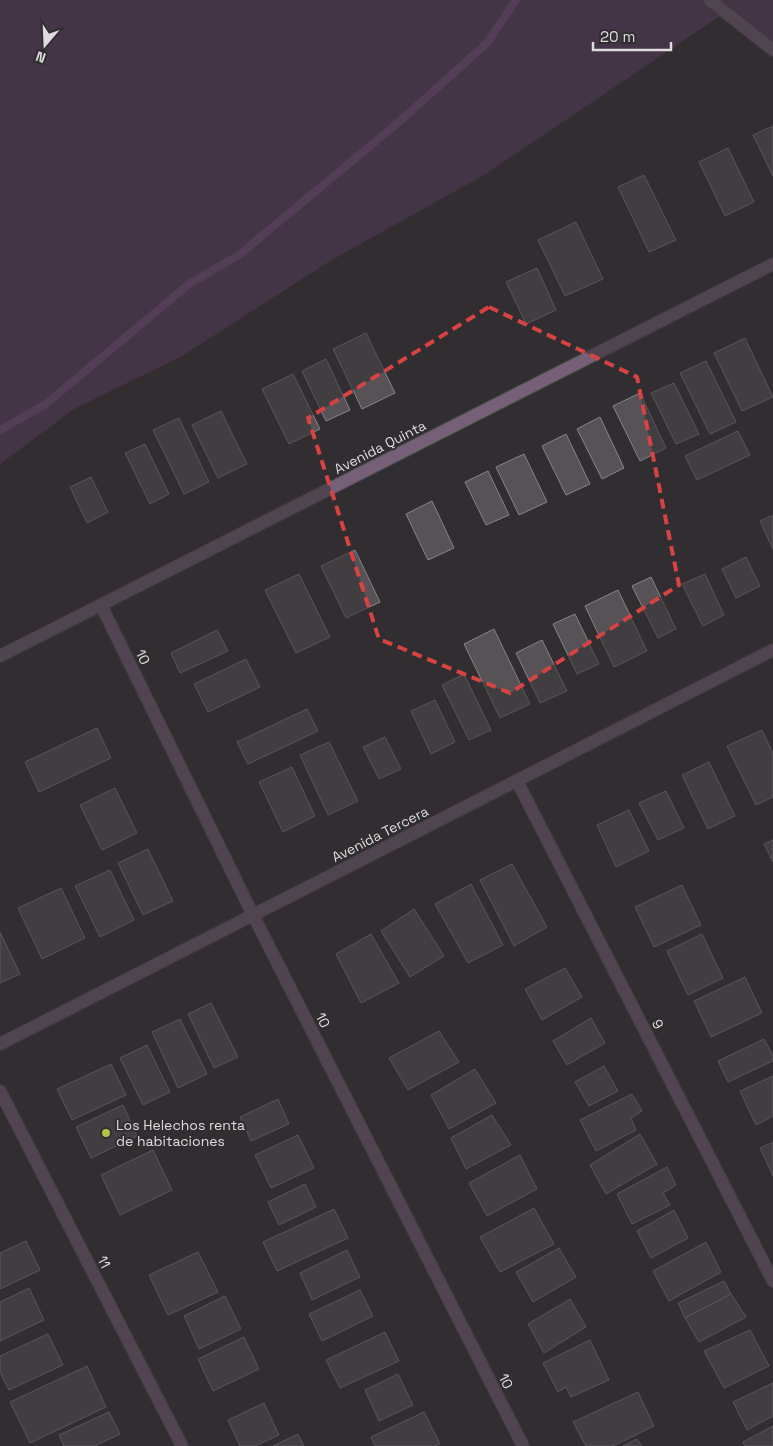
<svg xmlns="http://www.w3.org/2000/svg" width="773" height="1446" viewBox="0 0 773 1446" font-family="'Space Grotesk',sans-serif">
<rect width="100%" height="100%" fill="#312e31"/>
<path fill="#5c3f5f" d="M0 0H773V46L726 12 484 175 330 261 182 356 74 409 0 464Z"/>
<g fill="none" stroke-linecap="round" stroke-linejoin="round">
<path stroke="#7f5084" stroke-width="8" d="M0 430 46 404 189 284 239 255 399 122 487 43 516 0"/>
</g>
<g fill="#565256" stroke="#888488">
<path d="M773 126V176L753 135Z"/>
<path d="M728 148 754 202 725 216 699 162Z"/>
<path d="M644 175 676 240 649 252 618 187Z"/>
<path d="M576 222 603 279 565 296 538 240Z"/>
<path d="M537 268 556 310 526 324 506 282Z"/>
<path d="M366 333 395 393 362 409 333 349Z"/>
<path d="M745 338 773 397 742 411 714 353Z"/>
<path d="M326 359 350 410 326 421 302 371Z"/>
<path d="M706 361 736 422 710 434 680 373Z"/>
<path d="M293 374 320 429 289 444 262 389Z"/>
<path d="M674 383 699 434 676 444 651 393Z"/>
<path d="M640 393 666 448 640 461 613 406Z"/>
<path d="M221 411 247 464 218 478 192 425Z"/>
<path d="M600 417 624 468 602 479 577 429Z"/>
<path d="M179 418 209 482 184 494 153 430Z"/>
<path d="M738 431 750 455 697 480 685 456Z"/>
<path d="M566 434 590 484 566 495 542 446Z"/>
<path d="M145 444 169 494 150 504 125 453Z"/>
<path d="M524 454 547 502 519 515 496 467Z"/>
<path d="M488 471 509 515 486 525 465 482Z"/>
<path d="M91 477 108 512 87 523 70 487Z"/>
<path d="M432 501 454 548 428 560 406 514Z"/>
<path d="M773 515V549L760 521Z"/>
<path d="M355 550 380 602 346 618 321 566Z"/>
<path d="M746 557 760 586 736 598 722 569Z"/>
<path d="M299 574 330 637 296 653 265 590Z"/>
<path d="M705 574 724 615 703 626 682 584Z"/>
<path d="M651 577 676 629 658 638 632 586Z"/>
<path d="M618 590 647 651 614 667 585 606Z"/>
<path d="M575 614 599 664 577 674 553 624Z"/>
<path d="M494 629 530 704 500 718 464 644Z"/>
<path d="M217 630 228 651 180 673 171 653Z"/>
<path d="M542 640 567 691 540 703 516 653Z"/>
<path d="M246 659 260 687 208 712 194 684Z"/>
<path d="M464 674 491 730 469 740 442 685Z"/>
<path d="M435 700 455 742 431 754 411 711Z"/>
<path d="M307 709 318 731 248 764 237 742Z"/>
<path d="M97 728 111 758 39 792 25 762Z"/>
<path d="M762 730 773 754V797L756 805 727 746Z"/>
<path d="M385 737 401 769 379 779 363 747Z"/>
<path d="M329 742 358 801 328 815 300 755Z"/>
<path d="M709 762 735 816 708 829 682 775Z"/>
<path d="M292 767 315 816 283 832 259 782Z"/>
<path d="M115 788 137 833 102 850 80 805Z"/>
<path d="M666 791 684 828 658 840 639 803Z"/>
<path d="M629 810 649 851 616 867 597 825Z"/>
<path d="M773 840V862L764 844Z"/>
<path d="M148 849 173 901 143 915 118 863Z"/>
<path d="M512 864 547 927 514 946 480 880Z"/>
<path d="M110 870 134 920 100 937 75 886Z"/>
<path d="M471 884 503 945 468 963 435 904Z"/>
<path d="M682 885 701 925 654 947 635 907Z"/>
<path d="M61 888 85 938 42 959 18 908Z"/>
<path d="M414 909 444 956 410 977 381 931Z"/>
<path d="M0 932 20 974 0 983Z"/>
<path d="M371 934 399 983 361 1003 336 954Z"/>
<path d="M702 934 723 978 688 995 667 951Z"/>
<path d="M565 968 582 997 542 1020 525 989Z"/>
<path d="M745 977 762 1013 711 1037 694 1001Z"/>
<path d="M211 1003 238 1057 214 1068 188 1014Z"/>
<path d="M591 1018 605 1043 567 1065 553 1041Z"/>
<path d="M180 1019 207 1074 178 1088 152 1032Z"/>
<path d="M439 1031 459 1062 408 1090 389 1058Z"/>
<path d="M764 1039 773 1056V1061L728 1082 718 1061Z"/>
<path d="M147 1045 170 1092 143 1105 120 1058Z"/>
<path d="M111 1064 126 1095 72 1120 57 1089Z"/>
<path d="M604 1066 618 1091 589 1106 575 1082Z"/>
<path d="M475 1069 496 1103 449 1129 431 1095Z"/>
<path d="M773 1076V1116L756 1125 740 1091Z"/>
<path d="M632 1094 642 1111 631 1118 636 1130 596 1151 580 1120Z"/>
<path d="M278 1099 289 1124 251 1141 240 1117Z"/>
<path d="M123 1105 137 1136 91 1158 76 1127Z"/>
<path d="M492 1115 511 1145 466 1169 451 1138Z"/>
<path d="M640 1134 657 1164 606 1194 590 1165Z"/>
<path d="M298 1135 314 1168 271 1188 255 1155Z"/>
<path d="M773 1142V1176L760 1148Z"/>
<path d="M153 1150 172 1190 120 1215 101 1175Z"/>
<path d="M520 1155 537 1189 487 1216 469 1183Z"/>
<path d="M667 1167 676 1185 663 1193 670 1205 632 1224 617 1194Z"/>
<path d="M305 1184 316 1207 279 1225 268 1202Z"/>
<path d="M534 1208 554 1244 500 1272 480 1237Z"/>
<path d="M334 1209 348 1238 277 1271 263 1242Z"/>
<path d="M674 1210 688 1238 651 1258 637 1231Z"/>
<path d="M26 1241 40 1270 0 1289V1253Z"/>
<path d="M706 1242 721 1272 669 1301 653 1271Z"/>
<path d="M559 1248 576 1277 533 1302 516 1272Z"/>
<path d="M347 1250 360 1277 312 1300 300 1273Z"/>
<path d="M198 1252 218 1292 168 1315 149 1275Z"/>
<path d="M724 1281 731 1294 685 1318 678 1303Z"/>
<path d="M29 1288 44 1320 0 1341V1302Z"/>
<path d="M360 1290 373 1316 322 1341 309 1314Z"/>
<path d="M731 1294 746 1317 699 1342 685 1318Z"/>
<path d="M225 1296 241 1329 199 1349 184 1316Z"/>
<path d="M570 1299 586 1327 544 1353 528 1324Z"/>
<path d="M750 1330 769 1366 724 1388 704 1351Z"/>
<path d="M385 1332 399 1361 340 1388 326 1360Z"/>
<path d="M48 1334 63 1365 9 1390 0 1372V1356Z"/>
<path d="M244 1337 259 1369 213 1391 198 1359Z"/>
<path d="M590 1340 609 1380 571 1397 566 1387 558 1392 543 1363Z"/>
<path d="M87 1366 106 1407 30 1443 10 1402Z"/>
<path d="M398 1374 413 1405 379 1421 365 1390Z"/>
<path d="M773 1383V1416L747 1430 733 1402Z"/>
<path d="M638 1392 654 1426 613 1446H586L573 1422Z"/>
<path d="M264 1403 279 1435 255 1446H240L228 1420Z"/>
<path d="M109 1412 120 1434 95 1446H64L59 1435Z"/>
<path d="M424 1412 440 1444 435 1446H375L371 1437Z"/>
<path d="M773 1426V1446H745L743 1442Z"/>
<path d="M298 1434 304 1446H273Z"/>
<path d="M637 1439 642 1446H623Z"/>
</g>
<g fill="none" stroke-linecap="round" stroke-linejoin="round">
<g stroke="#4d4a4d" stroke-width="14">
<g id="minor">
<path d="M710 0 773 50"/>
<path d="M101 605 253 915 523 1446"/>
<path d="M0 656 773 264"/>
<path d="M517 781 773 1281"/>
<path d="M0 1044 773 650"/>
<path d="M0 1091 182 1446"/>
</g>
</g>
<use href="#minor" stroke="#756077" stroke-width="12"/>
</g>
<path d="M0 0H773V1446H0ZM489 307 637 377 679 585 510 693 379 639 308 418Z" fill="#312e31" fill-opacity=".55" fill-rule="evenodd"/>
<path fill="none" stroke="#d74343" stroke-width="4" stroke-dasharray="10 6" stroke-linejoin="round" d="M489 307 637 377 679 585 510 693 379 639 308 418Z"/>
<circle fill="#b6c148" stroke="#312e31" stroke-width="2" cx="106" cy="1133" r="5"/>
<g text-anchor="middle" stroke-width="4" stroke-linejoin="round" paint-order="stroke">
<g font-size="14" fill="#dedcde" stroke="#312e31">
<text transform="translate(380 447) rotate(-27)" y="5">Avenida Quinta</text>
<text transform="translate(143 657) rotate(64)" y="5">10</text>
<text transform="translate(380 834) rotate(-27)" y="5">Avenida Tercera</text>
<text transform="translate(323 1020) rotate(63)" y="5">10</text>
<text transform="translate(658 1024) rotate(63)" y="5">9</text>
<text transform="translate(104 1262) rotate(63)" y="5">11</text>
<text transform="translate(506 1381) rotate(63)" y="5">10</text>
</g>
<g font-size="14" fill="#dedcde" stroke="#312e31" text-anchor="start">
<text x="116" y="1130">Los Helechos renta<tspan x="116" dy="16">de habitaciones</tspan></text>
</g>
</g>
<g transform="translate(45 45) rotate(199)" stroke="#312e31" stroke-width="4" paint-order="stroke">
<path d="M0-4L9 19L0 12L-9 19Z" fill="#dedcde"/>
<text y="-8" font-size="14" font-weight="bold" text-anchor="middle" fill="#dedcde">N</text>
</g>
<path d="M593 42v8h78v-8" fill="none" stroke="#dedcde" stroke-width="2.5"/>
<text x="600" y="42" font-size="15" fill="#dedcde" stroke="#312e31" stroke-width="4" paint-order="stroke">20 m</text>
</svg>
